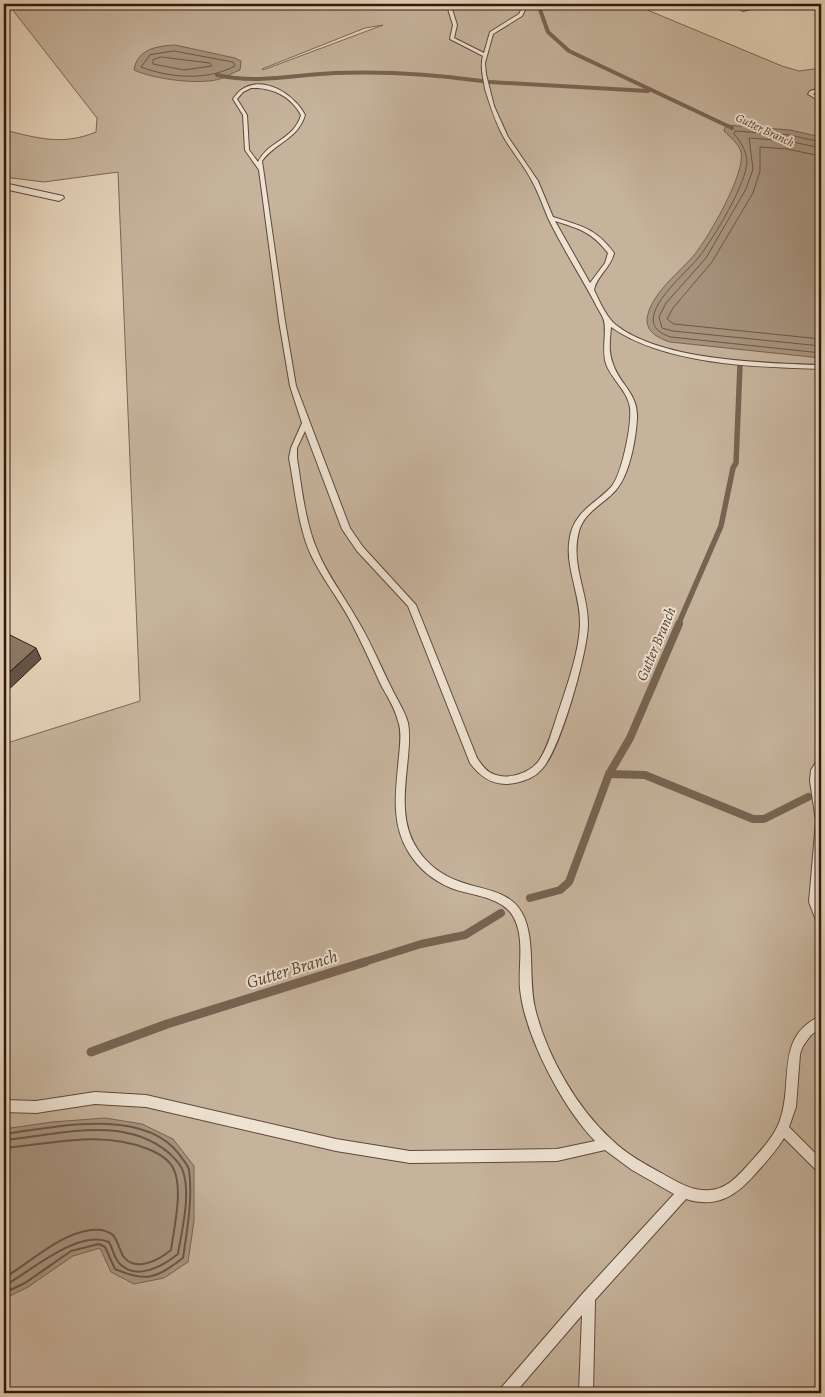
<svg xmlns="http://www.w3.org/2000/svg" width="825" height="1397" viewBox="0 0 825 1397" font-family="Alegreya,serif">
<rect width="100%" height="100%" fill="#e5d3b9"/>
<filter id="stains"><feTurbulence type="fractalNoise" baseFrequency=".004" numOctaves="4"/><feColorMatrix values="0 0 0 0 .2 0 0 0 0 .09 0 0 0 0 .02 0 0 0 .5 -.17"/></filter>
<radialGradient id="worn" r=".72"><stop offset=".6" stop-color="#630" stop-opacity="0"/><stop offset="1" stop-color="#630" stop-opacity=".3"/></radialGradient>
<path fill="#c6b39c" stroke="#7b6656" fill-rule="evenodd" d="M8 4H633L782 66 799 71 821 68V1393H4V744L140 701 118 172 44 182 4 177V130C38 138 62 146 96 132L97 118ZM383 25 263 70 262 69 365 28Z"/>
<g fill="#a7947f" stroke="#776352">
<path d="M175 45 235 58 241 61 240 70C234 72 228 76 223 78 202 86 153 79 134 70 137 49 157 46 175 45Z"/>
<path d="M726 125 790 130 821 137V358L670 342C657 338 643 330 648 314 654 291 680 272 695 254 709 236 746 173 741 152 739 144 730 137 724 131Z"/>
<path d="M105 1118 142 1124 173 1139 194 1166V1221L188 1262 164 1278 134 1284 111 1272 100 1248 73 1256 28 1287 4 1299V1129L52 1122Z"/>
</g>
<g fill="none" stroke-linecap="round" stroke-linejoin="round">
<g stroke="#6c5647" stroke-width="1">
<path d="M174 51 233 62 235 66C207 81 170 78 141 67L150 55Z"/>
<path d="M161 57 210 63 212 66 184 70 153 64V60Z"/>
<path d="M821 142 789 135 735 131 734 134C741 142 746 150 747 161 747 183 713 239 699 257 686 274 623 323 671 337L821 353"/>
<path d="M821 148 788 141 749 138 753 169 746 189 706 258 666 303 659 317 662 328 673 331 821 346"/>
<path d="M821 156 787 149 760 147V171L753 193 712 262 673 308 667 319 674 324 821 339"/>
</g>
<g stroke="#6c5647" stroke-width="2">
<path d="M4 1134C55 1127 143 1107 179 1154 182 1159 188 1165 189 1170 193 1199 187 1230 183 1258 156 1278 147 1283 115 1269L105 1247 99 1244 71 1251 25 1283 4 1293"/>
<path d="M4 1140C58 1135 124 1114 169 1153 174 1158 181 1164 183 1171 191 1196 182 1229 178 1254 163 1266 137 1281 120 1264 114 1258 113 1249 109 1242 78 1229 31 1271 4 1286"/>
<path d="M4 1148C53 1144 100 1130 148 1149 158 1153 170 1160 174 1170 183 1190 174 1228 171 1250 159 1260 135 1273 123 1256 119 1249 118 1241 113 1235 107 1230 99 1229 91 1230 59 1234 31 1262 4 1278"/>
</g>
<g stroke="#776352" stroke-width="4">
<path d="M538 4 548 32 569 51 732 128"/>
<path d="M217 75C257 84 294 75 334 73 384 71 433 74 482 81"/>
<path d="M490 82 648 91"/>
</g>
<path stroke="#776352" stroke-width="5.5" d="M678 625 721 526 733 468 736 463 740 365"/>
<g stroke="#776352" stroke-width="8">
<path d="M609 774 645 775 753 819H764L808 797"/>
<path d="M530 898 560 890 569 882 609 774 630 738 679 624"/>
<path d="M361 963 421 944 465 935 501 913"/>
</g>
<path stroke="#776352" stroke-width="9" d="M91 1052 167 1024 365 962"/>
<g stroke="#5d483a" stroke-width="2">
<g id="lane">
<path d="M454 4H458L452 9 457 25 454 38 484 53 490 32 519 14 524 4H528L522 16 493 34 485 63 486 74 494 106 508 137 538 181 553 217C581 226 596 228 614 253 611 268 597 275 594 290 600 302 606 317 616 325 662 361 764 363 821 365V369C756 367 665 365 611 327 610 340 608 352 613 364 620 385 638 393 637 418 636 438 630 474 616 490 604 504 585 511 579 531 570 564 588 592 588 624 588 651 560 752 541 770 534 778 524 781 515 783 495 787 481 778 470 763L408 606 357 551 342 529 305 431 297 448V458C302 489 305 523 318 552 327 574 343 595 355 616 369 638 379 663 391 687 396 698 405 711 408 723 410 734 409 746 408 757 405 788 399 823 418 850 428 865 442 875 458 881 480 890 509 889 522 913 536 938 528 978 535 1008 546 1054 576 1107 611 1139 626 1154 645 1164 663 1174 677 1182 693 1192 710 1190 726 1189 737 1177 747 1166 759 1152 774 1138 780 1120 794 1083 774 1036 821 1016V1028L811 1035 803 1046 800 1054 796 1107 789 1127 821 1159V1173L817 1171 784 1138C776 1151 767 1161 757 1172 737 1195 718 1209 686 1199L595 1300 593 1393H579L582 1315 515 1393H499L501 1388 584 1292 674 1194 632 1170 605 1150 557 1161 410 1163 336 1151 146 1107 95 1104 36 1113 4 1112V1100L36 1101 95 1092 146 1095 336 1139 410 1151 557 1149 595 1141C562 1107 525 1036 520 989 518 967 525 939 514 918 503 896 471 896 451 888 434 881 419 869 409 853 390 823 396 790 399 756 400 745 402 731 398 721 395 708 387 696 381 685 371 663 361 641 350 620 338 598 322 578 311 555 298 527 295 489 289 458L291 448 302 423 290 386 279 321 259 170 245 150 243 115 233 99C235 96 238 92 241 90 263 74 295 95 305 115 298 139 276 142 262 161L285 321 296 386 350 528 363 547 416 605 477 758C481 764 485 770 491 773 506 781 528 774 538 762 547 750 551 734 556 719 565 692 579 654 580 625 581 592 561 562 572 529 580 508 599 501 612 486 622 473 632 425 630 408 628 391 612 380 606 364 601 349 608 329 603 318 601 313 597 308 595 303 580 275 562 247 548 218 543 206 539 194 533 183 525 166 512 152 503 136 495 121 490 105 485 89 483 77 480 67 483 56L450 39 453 25 448 9ZM251 88C272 87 291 96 301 115 294 140 268 141 258 162L249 150 247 115 237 99 243 92ZM555 221C580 229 592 232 608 253L605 263 590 283Z"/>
<path d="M821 88V90L813 94 821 99V102L808 94 810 91Z"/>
<path d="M821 758 820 781 821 791V876L819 902 821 908V925L817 923 809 902 816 821 810 781 811 770 818 759Z"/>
</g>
</g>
<g stroke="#5d483a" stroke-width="2">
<g id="street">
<path d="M731 4H741L750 9 743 11Z"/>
<path d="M4 183 63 196 64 198 59 201 4 189Z"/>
</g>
</g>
<use href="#lane" fill="#eee2d2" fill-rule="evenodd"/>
<use href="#street" fill="#eee2d2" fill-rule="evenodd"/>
</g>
<path fill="#635548" stroke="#30190f" d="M36 648 41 659 4 694V677Z"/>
<path fill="#8e7a67" stroke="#30190f" d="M4 632 36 648 4 677Z"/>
<g text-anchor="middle" stroke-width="4" stroke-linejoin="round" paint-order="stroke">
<g font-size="12" font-style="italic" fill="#5a4436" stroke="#eee2d2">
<text transform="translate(765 130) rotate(25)" y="4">Gutter Branch</text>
</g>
<g font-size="15" font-style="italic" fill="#5a4436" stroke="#eee2d2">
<text transform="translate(656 644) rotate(-67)" y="5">Gutter Branch</text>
</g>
<g font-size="18" font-style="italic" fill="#5a4436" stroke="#eee2d2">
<text transform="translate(292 969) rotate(-17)" y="6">Gutter Branch</text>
</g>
</g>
<rect width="825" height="1397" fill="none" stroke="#e5d3b9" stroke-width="20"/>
<rect x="5" y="5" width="815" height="1387" fill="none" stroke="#30190f" stroke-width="2.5"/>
<rect x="10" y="10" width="805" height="1377" fill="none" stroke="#30190f"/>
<rect width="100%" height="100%" filter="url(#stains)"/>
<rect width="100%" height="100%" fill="url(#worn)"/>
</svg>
